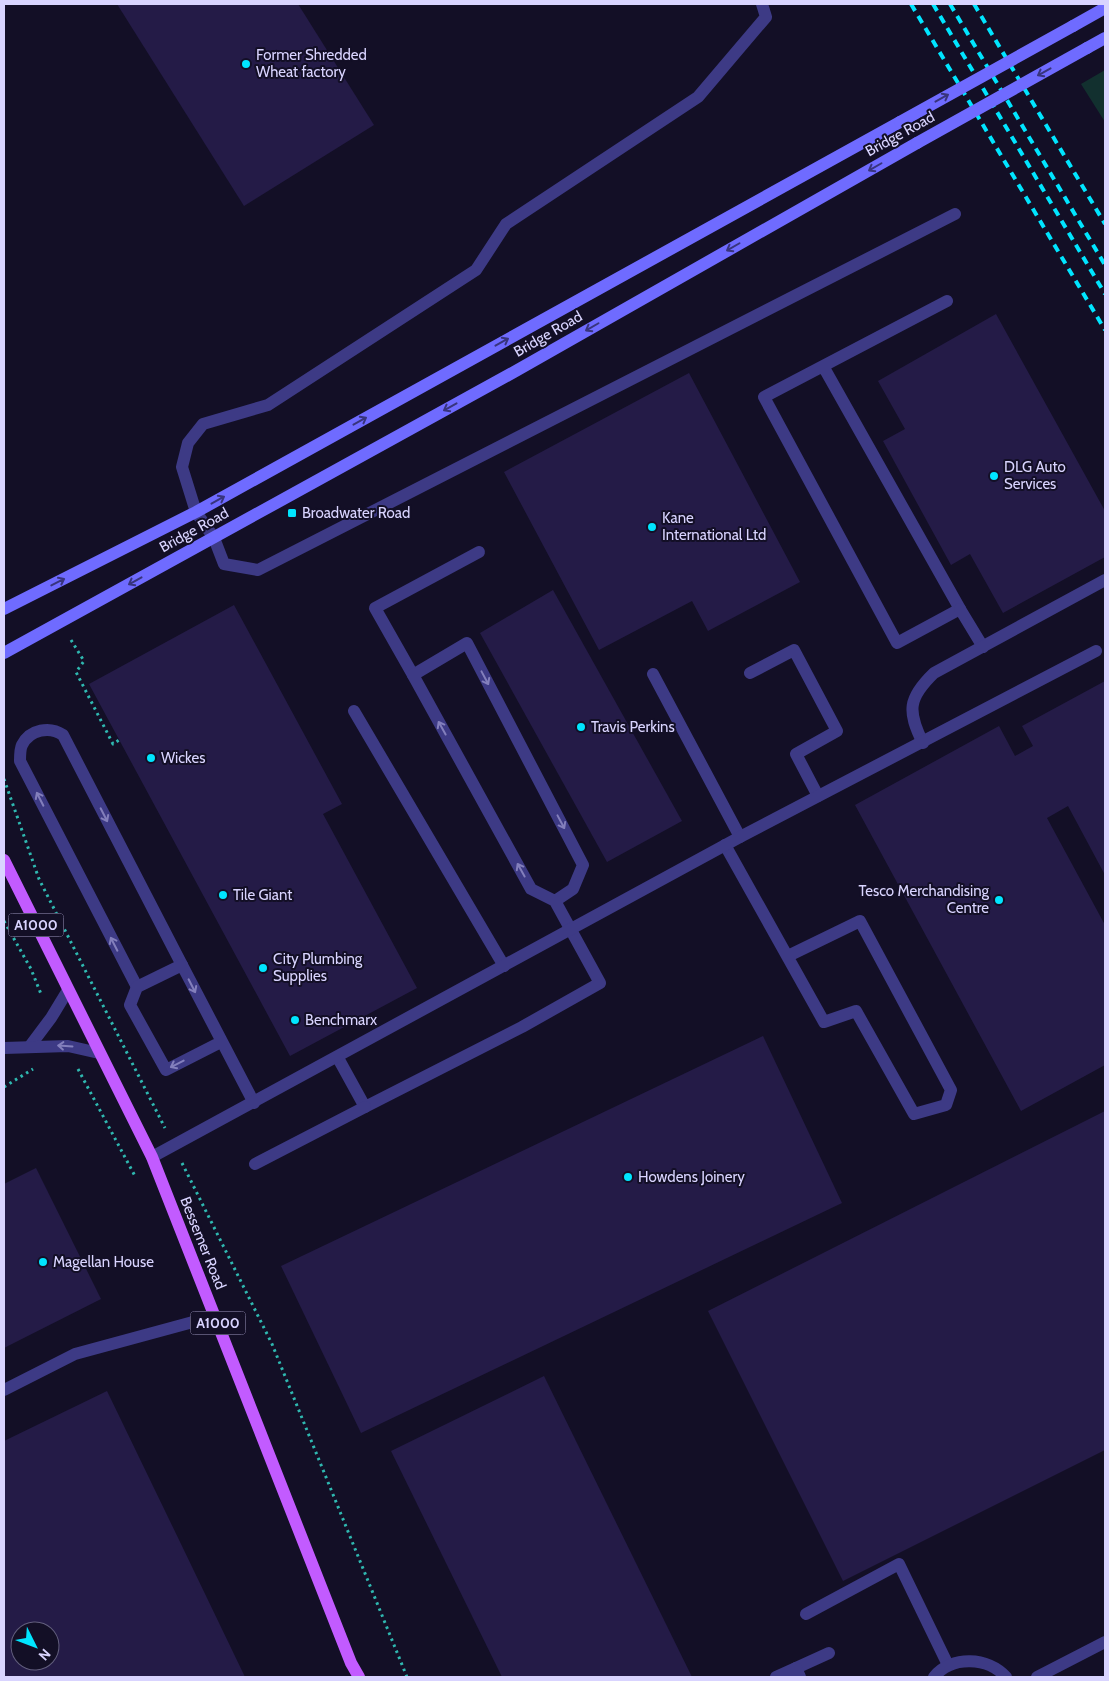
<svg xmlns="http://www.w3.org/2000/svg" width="1109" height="1681" viewBox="0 0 1109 1681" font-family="Cabin,sans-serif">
<rect width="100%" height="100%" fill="#130f26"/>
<path fill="#12302f" d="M1105 70V122L1081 84Z"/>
<g fill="#241b47" fill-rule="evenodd">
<path d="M117 4H298L374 125 244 206Z"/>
<path d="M996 314 1105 511V557L1003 613 970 554 951 565 883 441 905 429 878 381Z"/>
<path d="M689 373 800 582 708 631 692 601 599 650 504 472Z"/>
<path d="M553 590 682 821 607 862 480 633Z"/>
<path d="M234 605 342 804 323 814 417 988 290 1056 89 684Z"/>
<path d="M1105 681V875L1068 806 1047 818 1105 925V1065L1021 1111 855 805 999 726 1015 756 1033 746 1022 726Z"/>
<path d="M763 1036 842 1203 361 1433 281 1266Z"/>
<path d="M1105 1111V1450L843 1581 708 1311Z"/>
<path d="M36 1168 101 1299 4 1348V1184Z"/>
<path d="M544 1376 692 1677H502L391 1451Z"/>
<path d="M107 1391 181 1544 245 1677H4V1441ZM20 1631H50V1661H20Z"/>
</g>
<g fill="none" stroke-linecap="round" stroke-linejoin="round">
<g stroke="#2fb8b0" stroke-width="3" stroke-dasharray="2.5 4" stroke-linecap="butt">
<path d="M71 640 84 661 76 672 113 744 119 740"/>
<path d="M4 779 39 879 165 1128"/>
<path d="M4 921 31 969 41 994"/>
<path d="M78 1069 136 1178"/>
<path d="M4 1087 33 1069"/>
<path d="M182 1163 272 1344 407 1677"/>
</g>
<g stroke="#3d3a85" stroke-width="12">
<path d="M762 4 766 17 698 97 506 224 476 270 268 405 203 424 188 443 182 467 196 512 214 538 224 564 258 570 955 214"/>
<path d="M823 366 960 609 897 643 764 397 947 301"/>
<path d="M960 609 983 647"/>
<path d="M750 673 794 650 837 731 796 754 818 796"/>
<path d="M653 674 740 837"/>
<path d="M413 675 375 608 479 552"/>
<path d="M354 711 504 966"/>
<path d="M923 743C907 711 908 698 934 673L1105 580"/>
<path d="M725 845 824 1022 856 1011 914 1114 946 1105 951 1090 860 921 788 956"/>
<path d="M137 987 20 761C20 756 20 749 22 745 30 729 50 726 63 735L182 965"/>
<path d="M221 1042 166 1070 130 1005 137 987 182 965 254 1103"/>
<path d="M30 1046 51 1018 68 990"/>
<path d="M4 1048 68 1046 99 1053"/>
<path d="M338 1058 365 1107 522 1027 600 983 555 901 531 889 413 675 467 643 583 865 573 889 555 901"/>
<path d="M152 1157 740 837 1096 651"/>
<path d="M255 1164 365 1107"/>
<path d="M4 1390 75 1354 215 1316"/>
<path d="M806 1614 899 1564 948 1665"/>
<path d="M796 1668 829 1653"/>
<path d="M776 1677 796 1668 800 1677"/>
</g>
<g stroke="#3d3a85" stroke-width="12">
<path d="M934 1677C952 1655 988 1657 1006 1677"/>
<path d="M1037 1677 1105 1642"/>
</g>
<g stroke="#6f6bff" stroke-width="12">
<path d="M1073 26 1105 8"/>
<path d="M1087 48 1105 38"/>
<path d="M4 609 196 512 900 122"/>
<path d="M4 653 514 372 917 143"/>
</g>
<path stroke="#c25bff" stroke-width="12" d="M4 860 152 1157 351 1663 359 1677"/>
<g stroke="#00e5ff" stroke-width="4" stroke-dasharray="8 6" stroke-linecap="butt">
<path d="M911 4 1105 330"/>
<path d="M933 4 1105 294"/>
<path d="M950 4 1105 265"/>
<path d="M974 4 1105 224"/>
</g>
<g stroke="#6f6bff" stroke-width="12">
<path d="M900 122 1073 26"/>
<path d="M917 143 1087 48"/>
</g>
</g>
<defs><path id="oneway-shaft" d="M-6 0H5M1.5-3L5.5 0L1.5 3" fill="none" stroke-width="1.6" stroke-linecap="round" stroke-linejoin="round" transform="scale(1.25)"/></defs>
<g stroke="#38347d">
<use href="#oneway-shaft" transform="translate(1044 72) rotate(151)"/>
<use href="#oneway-shaft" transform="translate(942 98) rotate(-29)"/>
<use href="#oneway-shaft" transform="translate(875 167) rotate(150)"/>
<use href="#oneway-shaft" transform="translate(733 247) rotate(150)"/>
<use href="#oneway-shaft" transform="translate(592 327) rotate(150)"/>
<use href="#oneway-shaft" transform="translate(502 342) rotate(-29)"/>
<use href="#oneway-shaft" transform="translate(450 407) rotate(151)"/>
<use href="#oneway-shaft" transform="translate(360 421) rotate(-29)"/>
<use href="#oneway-shaft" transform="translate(218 500) rotate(-29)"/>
<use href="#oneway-shaft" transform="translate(135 581) rotate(151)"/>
<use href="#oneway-shaft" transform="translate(58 582) rotate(-27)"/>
</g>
<g stroke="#837fbc">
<use href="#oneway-shaft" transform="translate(485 678) rotate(62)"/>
<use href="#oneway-shaft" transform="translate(442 728) rotate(-119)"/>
<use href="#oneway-shaft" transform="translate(40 799) rotate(-117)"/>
<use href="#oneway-shaft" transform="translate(104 815) rotate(63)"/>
<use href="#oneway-shaft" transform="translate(561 822) rotate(62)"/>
<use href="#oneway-shaft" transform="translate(521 870) rotate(-119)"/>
<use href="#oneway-shaft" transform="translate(114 944) rotate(-117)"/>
<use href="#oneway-shaft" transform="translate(192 986) rotate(63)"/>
<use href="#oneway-shaft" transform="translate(65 1046) rotate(-176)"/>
<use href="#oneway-shaft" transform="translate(177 1064) rotate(153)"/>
</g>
<g fill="#00e5ff" stroke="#130f26" stroke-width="2">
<circle cx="246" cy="64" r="5"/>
<circle cx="994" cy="476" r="5"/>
<rect x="287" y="508" width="10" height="10" rx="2.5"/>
<circle cx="652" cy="527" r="5"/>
<circle cx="581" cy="727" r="5"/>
<circle cx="151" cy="758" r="5"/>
<circle cx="223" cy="895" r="5"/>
<circle cx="999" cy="900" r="5"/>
<circle cx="263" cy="968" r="5"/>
<circle cx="295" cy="1020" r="5"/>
<circle cx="628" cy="1177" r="5"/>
<circle cx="43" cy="1262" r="5"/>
</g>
<g text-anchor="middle" stroke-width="4" stroke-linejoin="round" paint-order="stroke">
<g fill="#130f26" stroke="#9e99be" stroke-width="1">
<rect x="8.5" y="913.5" width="55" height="23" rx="4"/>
<rect x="190.5" y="1311.5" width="55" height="23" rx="4"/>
</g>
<g font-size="14" font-weight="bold" fill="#d9d4ff">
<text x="36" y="930">A1000</text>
<text x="218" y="1328">A1000</text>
</g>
<g font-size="15" fill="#d9d4ff" stroke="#130f26" text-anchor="start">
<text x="256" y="60">Former Shredded<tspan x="256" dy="17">Wheat factory</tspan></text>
<text x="1004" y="472">DLG Auto<tspan x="1004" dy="17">Services</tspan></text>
<text x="302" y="518">Broadwater Road</text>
<text x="662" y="523">Kane<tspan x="662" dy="17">International Ltd</tspan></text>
<text x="591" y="732">Travis Perkins</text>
<text x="161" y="763">Wickes</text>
<text x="989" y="896" text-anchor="end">Tesco Merchandising<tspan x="989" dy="17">Centre</tspan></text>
<text x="233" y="900">Tile Giant</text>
<text x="273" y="964">City Plumbing<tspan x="273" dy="17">Supplies</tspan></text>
<text x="305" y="1025">Benchmarx</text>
<text x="638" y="1182">Howdens Joinery</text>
<text x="53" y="1267">Magellan House</text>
</g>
<g font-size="15" fill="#d9d4ff" stroke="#130f26">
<text transform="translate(900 134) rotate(-29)" y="5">Bridge Road</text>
<text transform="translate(548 334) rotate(-30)" y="5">Bridge Road</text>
<text transform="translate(194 530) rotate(-29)" y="5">Bridge Road</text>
<text transform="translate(203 1243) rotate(68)" y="5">Bessemer Road</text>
</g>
</g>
<rect width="1109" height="1681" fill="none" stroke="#d9d4ff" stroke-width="10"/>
<g transform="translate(35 1646) rotate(132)"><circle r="24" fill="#130f26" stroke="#625e7d"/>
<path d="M0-4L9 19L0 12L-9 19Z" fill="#00e5ff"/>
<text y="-8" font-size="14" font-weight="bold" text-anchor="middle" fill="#d9d4ff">N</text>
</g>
</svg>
